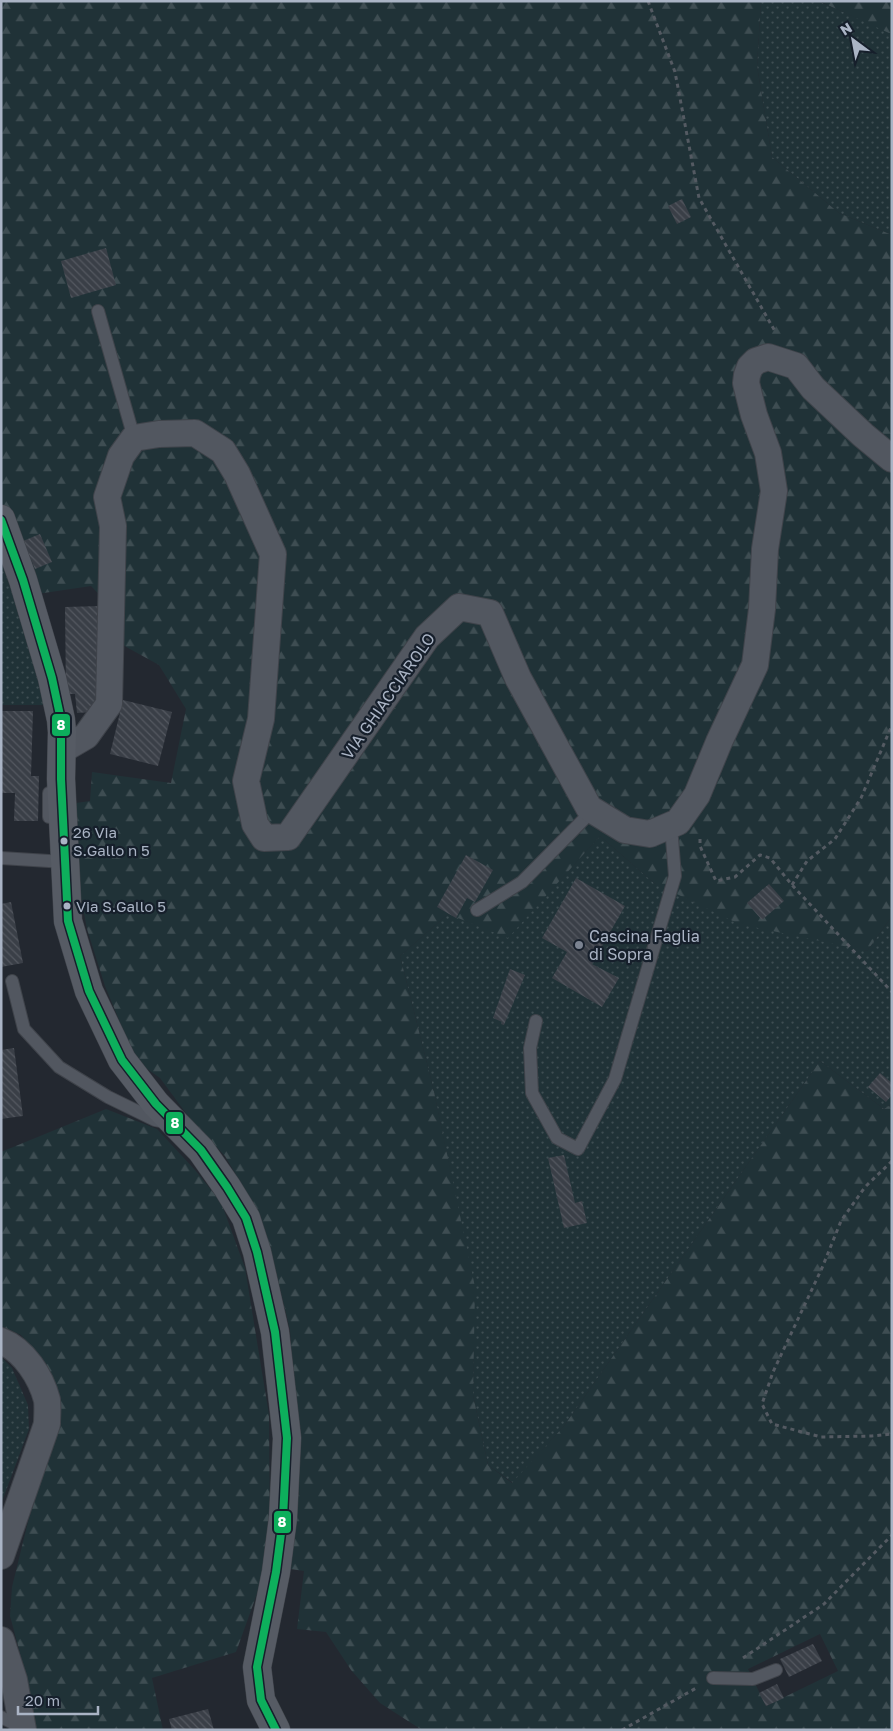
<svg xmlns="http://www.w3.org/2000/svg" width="893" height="1731" viewBox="0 0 893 1731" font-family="'Golos Text',sans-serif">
<defs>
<pattern id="grass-dots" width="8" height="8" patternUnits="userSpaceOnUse" patternTransform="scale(1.25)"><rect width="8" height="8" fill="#203237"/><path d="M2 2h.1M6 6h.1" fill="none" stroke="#3e4d52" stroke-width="1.8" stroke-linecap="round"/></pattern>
<pattern id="forest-firs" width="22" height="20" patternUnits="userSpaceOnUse" patternTransform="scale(1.25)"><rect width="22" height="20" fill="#203237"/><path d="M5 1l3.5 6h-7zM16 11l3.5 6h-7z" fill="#3e4d52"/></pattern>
<pattern id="building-back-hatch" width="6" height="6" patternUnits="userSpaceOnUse" patternTransform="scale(1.25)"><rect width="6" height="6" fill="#3a3f47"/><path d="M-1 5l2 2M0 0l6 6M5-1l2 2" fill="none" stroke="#545860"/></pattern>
</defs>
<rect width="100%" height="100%" fill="#232830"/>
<g fill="url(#grass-dots)">
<path d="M761 1H818L892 33V235L839 213 772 157 757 66Z"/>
<path d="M1 541 49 705H1Z"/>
<path d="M600 836 654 883 867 951 892 916V1104L884 1109 820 1061 564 1426 513 1483 488 1465 473 1395 474 1287 433 1087 400 956 448 914 508 937Z"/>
<path d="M1 1357 12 1368 28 1405 29 1429 1 1504Z"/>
</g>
<g fill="url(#forest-firs)" fill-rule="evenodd">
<path d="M1 1H761L757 66 772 157 839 213 892 235V916L867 951 739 924 654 883 600 836 508 938 448 914 400 956 433 1087 475 1287 473 1395 488 1465 512 1483 564 1426 820 1061 884 1109 892 1104V1730H422L380 1703 351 1670 326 1632 297 1629 304 1571 284 1568 296 1427 290 1330 270 1247 257 1211 225 1156 191 1120 160 1078 136 1061 105 986 87 929 70 842 76 803 90 801 92 772 171 783 186 709 159 665 119 643 110 606 91 586 37 594 1 503ZM820 1634 838 1671 766 1706 748 1669Z"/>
<path d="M819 1H892V33H889Z"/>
<path d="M106 1109 157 1129 195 1170 221 1202 245 1268 269 1415 270 1539 267 1566 236 1652 152 1678 163 1730H32L27 1679 10 1616 12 1587 28 1522 59 1423 39 1356 21 1335 1 1326V1152Z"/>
</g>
<g fill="url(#building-back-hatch)">
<path d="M682 199 691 217 677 224 668 206Z"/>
<path d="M106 248 116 285 71 298 61 261Z"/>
<path d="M40 534 52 562 35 569 23 541Z"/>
<path d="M101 606V703L92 712 77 713 75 694H66L65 607Z"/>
<path d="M123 700 172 712 158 766 110 754Z"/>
<path d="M2 711H33L31 776H39L38 821H14L15 793H1Z"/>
<path d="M466 855 493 870 475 902 467 898 456 918 437 907Z"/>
<path d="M576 878 625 906 592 964 619 978 602 1007 552 978 567 952 542 938Z"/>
<path d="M769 884 784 901 762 920 747 903Z"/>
<path d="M11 902 23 963 1 967V904Z"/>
<path d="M510 969 525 975 504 1025 501 1024 502 1022 493 1018Z"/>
<path d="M14 1048 23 1116 1 1119V1050Z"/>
<path d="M880 1073 892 1083V1095L886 1102 868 1087Z"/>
<path d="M564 1155 575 1203 582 1201 587 1223 564 1228 548 1158Z"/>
<path d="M813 1644 822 1661 789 1677 780 1659Z"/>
<path d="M777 1684 784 1698 766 1706 759 1693Z"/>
<path d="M208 1709 214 1730H172L169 1719Z"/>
</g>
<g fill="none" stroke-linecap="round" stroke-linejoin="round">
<g stroke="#3f434a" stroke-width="14">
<g id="lane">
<path d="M98 311 134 438"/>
<path d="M49 817V793"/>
<path d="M1 858 65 862"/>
<path d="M477 910 522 882 593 810"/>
<path d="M12 981 24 1029 59 1067 108 1097 155 1120 165 1122"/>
<path d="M536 1021 530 1048 532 1093 557 1138 578 1149 615 1079 675 876 671 826"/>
<path d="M713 1678 753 1679 776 1670"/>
<path d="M1 1717 23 1728"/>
</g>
</g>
<g stroke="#3f434a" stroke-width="28">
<g id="street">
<path d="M62 750 86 736 109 704 113 526 107 497 121 456 134 438 159 434 195 433 223 451 237 474 273 554 261 719 246 781 255 824 264 838 288 837 427 637 459 607 490 613 518 678 589 808 625 830 650 834 678 822 697 795 719 742 755 665 762 609 765 549 774 491 768 453 754 415 746 383 747 375 750 367 756 361 768 357 796 366 813 388 863 435 892 459"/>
<path d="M1 1341C24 1350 41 1377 47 1400 48 1408 47 1417 47 1424L1 1556"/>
<path d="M1 1640 14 1680 23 1730"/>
</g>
</g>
<g stroke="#3f434a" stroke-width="29">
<path id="secondary" d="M1 519 23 580 52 678 61 720 62 732 61 779 68 921 89 991 122 1060 156 1104 201 1150 227 1187 246 1218 257 1252 275 1332 287 1438 283 1518 276 1572 257 1667 261 1700 276 1730"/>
</g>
<g stroke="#545a62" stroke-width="3" stroke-dasharray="4 4" stroke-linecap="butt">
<path d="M648 1 675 72 699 198 776 333"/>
<path d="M700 839V846L716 881 735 877 760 855 770 858 792 885 892 992"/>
<path d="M792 885 807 861 835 839 861 798 892 725"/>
<path d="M892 1161 865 1187 841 1221 822 1268 773 1372 762 1404 772 1424 821 1437 872 1436 892 1434"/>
<path d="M743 1658 824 1604 892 1535"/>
<path d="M622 1730 698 1687"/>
</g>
<use href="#lane" stroke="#525760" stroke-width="12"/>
<use href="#street" stroke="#525760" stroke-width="26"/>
<use href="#secondary" stroke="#565b64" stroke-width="28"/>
<g stroke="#161f2b" stroke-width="11">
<path id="bus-1" d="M1 520 23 580 52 678 61 720V779L68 921 89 991 122 1060 156 1104 201 1150 227 1187 246 1218 257 1252 275 1332 287 1438 283 1518 276 1572 257 1667 261 1700 276 1730"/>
</g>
<use href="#bus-1" stroke="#0daf5c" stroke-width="8"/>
</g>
<g fill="#aab4c5" stroke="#161f2b" stroke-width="2">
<circle cx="64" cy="841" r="4.5"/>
<circle cx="67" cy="906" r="4.5"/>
</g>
<circle fill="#7b8391" stroke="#161f2b" stroke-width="2" cx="579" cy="945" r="5"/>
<g text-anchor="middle" stroke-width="4.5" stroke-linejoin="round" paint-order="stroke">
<g font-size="15" fill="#aab4c5" stroke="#161f2b" text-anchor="start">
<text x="73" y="838">26 Via<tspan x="73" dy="18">S.Gallo n 5</tspan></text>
<text x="76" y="912">Via S.Gallo 5</text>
</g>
<g font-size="16" fill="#aab4c5" stroke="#161f2b">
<text transform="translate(388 696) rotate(-55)" y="6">VIA GHIACCIAROLO</text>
</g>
<g font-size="16" fill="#aab4c5" stroke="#161f2b" text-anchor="start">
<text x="589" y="942">Cascina Faglia<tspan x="589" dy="18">di Sopra</tspan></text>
</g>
</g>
<g stroke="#161f2b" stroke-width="2">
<rect x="51" y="713" width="20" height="24" rx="5" fill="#0daf5c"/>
<rect x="165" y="1111" width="19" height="24" rx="5" fill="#0daf5c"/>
<rect x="273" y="1510" width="19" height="24" rx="5" fill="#0daf5c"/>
</g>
<g font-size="14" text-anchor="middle" font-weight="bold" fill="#fff">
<text x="61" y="730">8</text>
<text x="175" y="1128">8</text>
<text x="282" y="1527">8</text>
</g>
<rect width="893" height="1731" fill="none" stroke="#aab4c5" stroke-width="5"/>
<g transform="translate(853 40) rotate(328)" stroke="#161f2b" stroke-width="4" paint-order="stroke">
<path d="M0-4L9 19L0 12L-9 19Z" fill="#aab4c5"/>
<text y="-8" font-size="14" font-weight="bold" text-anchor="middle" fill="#aab4c5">N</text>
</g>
<path d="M18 1706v8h80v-8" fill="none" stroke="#aab4c5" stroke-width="2.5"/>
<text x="25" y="1706" font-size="15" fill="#aab4c5" stroke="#161f2b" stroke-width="4" paint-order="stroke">20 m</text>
</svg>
